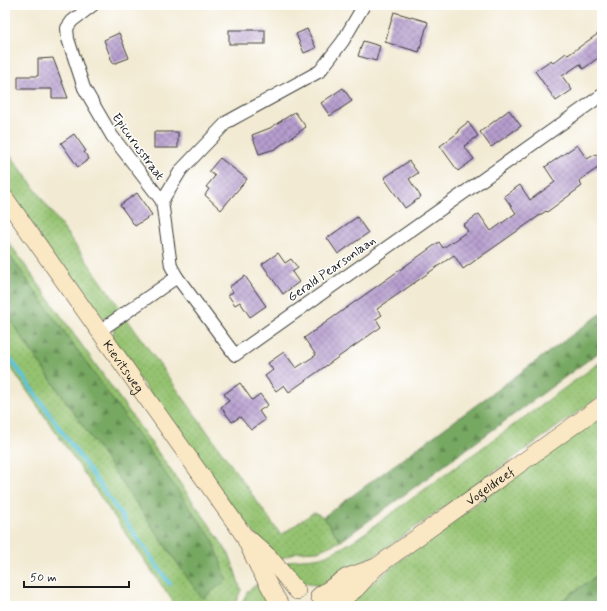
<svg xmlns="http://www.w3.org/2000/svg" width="607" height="611" viewBox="0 0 607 611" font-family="Mynerve,sans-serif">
<defs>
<pattern id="grass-dots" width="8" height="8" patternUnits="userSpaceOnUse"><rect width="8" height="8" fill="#94c270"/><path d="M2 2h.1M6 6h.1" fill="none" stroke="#7fa660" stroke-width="1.8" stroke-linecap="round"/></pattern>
<pattern id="forest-firs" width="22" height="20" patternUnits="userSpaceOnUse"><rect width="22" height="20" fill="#77a862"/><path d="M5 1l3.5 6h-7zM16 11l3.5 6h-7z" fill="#618850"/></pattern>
<pattern id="building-cross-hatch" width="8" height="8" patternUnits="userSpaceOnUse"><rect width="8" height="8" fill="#b69dce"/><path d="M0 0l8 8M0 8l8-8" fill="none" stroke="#937fa6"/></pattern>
</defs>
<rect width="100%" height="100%" fill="#fff"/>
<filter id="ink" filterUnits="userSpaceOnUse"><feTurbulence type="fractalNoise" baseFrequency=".025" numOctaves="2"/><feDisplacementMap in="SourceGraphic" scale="8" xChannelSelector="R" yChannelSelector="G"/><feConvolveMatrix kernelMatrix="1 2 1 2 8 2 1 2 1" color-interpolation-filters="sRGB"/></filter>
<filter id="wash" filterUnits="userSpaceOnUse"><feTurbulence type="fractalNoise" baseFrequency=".012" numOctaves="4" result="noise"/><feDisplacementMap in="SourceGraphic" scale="16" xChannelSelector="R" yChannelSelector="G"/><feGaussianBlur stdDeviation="0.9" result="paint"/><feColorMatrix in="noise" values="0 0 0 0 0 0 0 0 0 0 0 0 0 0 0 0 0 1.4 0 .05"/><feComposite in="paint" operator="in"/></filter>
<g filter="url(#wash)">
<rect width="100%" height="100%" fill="#f2ead3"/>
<g fill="url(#grass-dots)" stroke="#586f46">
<path d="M5 147 121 309 108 319 95 317 5 188Z"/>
<path d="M5 237 211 527 230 556 241 590 234 606H176L5 359V313L202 598 5 249Z"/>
<path d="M127 319 281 535 314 512 323 517 341 541 318 551 297 552 278 560 235 511 112 341 114 329Z"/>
<path d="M602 361V395L382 551 319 586 298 581 284 564C296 557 307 560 320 557 334 553 347 545 359 537Z"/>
<path d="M602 413V572L554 606H344L420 544Z"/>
<path d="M261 581 270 603V606H240L248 591Z"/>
</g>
<g fill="url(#forest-firs)" stroke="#4a623f">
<path d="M5 249 213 540 227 580 202 599 5 313Z"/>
<path d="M602 313V350L341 541 323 517Z"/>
<path d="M602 572V606H554Z"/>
</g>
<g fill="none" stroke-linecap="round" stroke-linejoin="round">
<g stroke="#5dc3da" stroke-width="4">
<path d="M5 351 170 584"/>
<path d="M182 602 183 606"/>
</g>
</g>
<g id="blocks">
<g fill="url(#building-cross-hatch)">
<path d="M394 12 428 22 419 52 385 42Z"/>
<path d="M307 29 316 48 304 53 296 34Z"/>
<rect x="229" y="30" width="36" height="14"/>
<path d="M602 31V55L583 69 580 64 562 76 572 90 556 101 535 71 551 60 553 63 566 53 568 55Z"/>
<path d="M119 33 129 58 113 64 104 40Z"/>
<path d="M363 41 380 46 376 61 358 56Z"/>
<path d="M53 58 68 98H52V89H18V76H38V59Z"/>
<path d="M343 88 352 101 330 116 321 103Z"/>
<path d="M509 110 521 126 491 147 480 132Z"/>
<path d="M295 112 306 127 275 149 259 154 252 135 270 128Z"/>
<path d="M468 122 478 136 464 146 474 159 458 171 440 146 459 132 458 130Z"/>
<rect x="154" y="132" width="24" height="16"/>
<path d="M74 134 86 151 84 152 89 159 78 167 61 143Z"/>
<path d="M577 145 587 159 596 154 602 162V165L579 181 582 186 547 212 546 211 463 269 454 255 377 309 382 315 376 319 381 327 289 392 284 385 276 391 265 376 273 370 268 363 284 352 296 368 316 355 304 338 439 242 443 248 468 231 463 225 479 214 491 231 516 213 504 196 520 185 530 200 555 182 545 167Z"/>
<path d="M220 158 247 179 221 210 205 195 209 189 206 187 215 176 209 171Z"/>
<path d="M409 161 418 173 409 179 421 197 405 208 384 178Z"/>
<path d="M137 193 152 215 135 226 120 205Z"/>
<path d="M357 217 368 233 338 254 327 238Z"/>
<path d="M278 253 285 263 291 259 298 268 292 272 299 282 283 294 262 264Z"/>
<path d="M245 276 266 306 250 317 240 302 235 305 228 295 233 292 229 287Z"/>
<path d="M240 383 252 400 260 394 268 405 259 411 265 420 251 430 240 417 232 422 221 407 229 401 224 394Z"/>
</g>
</g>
</g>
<g filter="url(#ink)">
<use href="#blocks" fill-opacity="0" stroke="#3c3b37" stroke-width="1"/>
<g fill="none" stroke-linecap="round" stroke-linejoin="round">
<g stroke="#3c3b37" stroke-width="14">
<g id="street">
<path d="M93 5 72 21 67 28 68 39 84 88 112 136 162 201"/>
<path d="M177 277 171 266 162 201 181 170 227 122 320 71 343 41 364 5"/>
<path d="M98 332 177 277 235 355 602 95"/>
</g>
</g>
<g stroke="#3c3b37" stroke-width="18">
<g id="secondary">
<path id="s1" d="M5 198 243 534 258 566 279 603"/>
<path d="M248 538 269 557 297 591"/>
<path d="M319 596 347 577 376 567"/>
<path id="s2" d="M333 606 356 589 376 567 602 405"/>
</g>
</g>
<use href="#street" stroke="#fff" stroke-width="12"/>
<use href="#secondary" stroke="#fae7c3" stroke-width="17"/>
</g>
</g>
<g text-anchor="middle" stroke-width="3" stroke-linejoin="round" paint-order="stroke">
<g font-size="13" fill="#1c1c1c" stroke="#fff">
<text transform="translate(139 146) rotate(54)" y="5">Epicurusstraat</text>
<text transform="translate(331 268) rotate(-35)" y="5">Gerald Pearsonlaan</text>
<text dy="5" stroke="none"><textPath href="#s1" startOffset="206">Kievitsweg</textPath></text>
<text dy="5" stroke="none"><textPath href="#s2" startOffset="198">Vogeldreef</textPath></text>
</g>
</g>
<rect width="607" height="611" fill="none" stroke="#fff" stroke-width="20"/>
<path d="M24 581v6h105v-6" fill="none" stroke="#1c1c1c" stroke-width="2"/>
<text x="30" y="581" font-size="12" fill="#1c1c1c" stroke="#ffffff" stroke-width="3" paint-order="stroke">50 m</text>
</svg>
